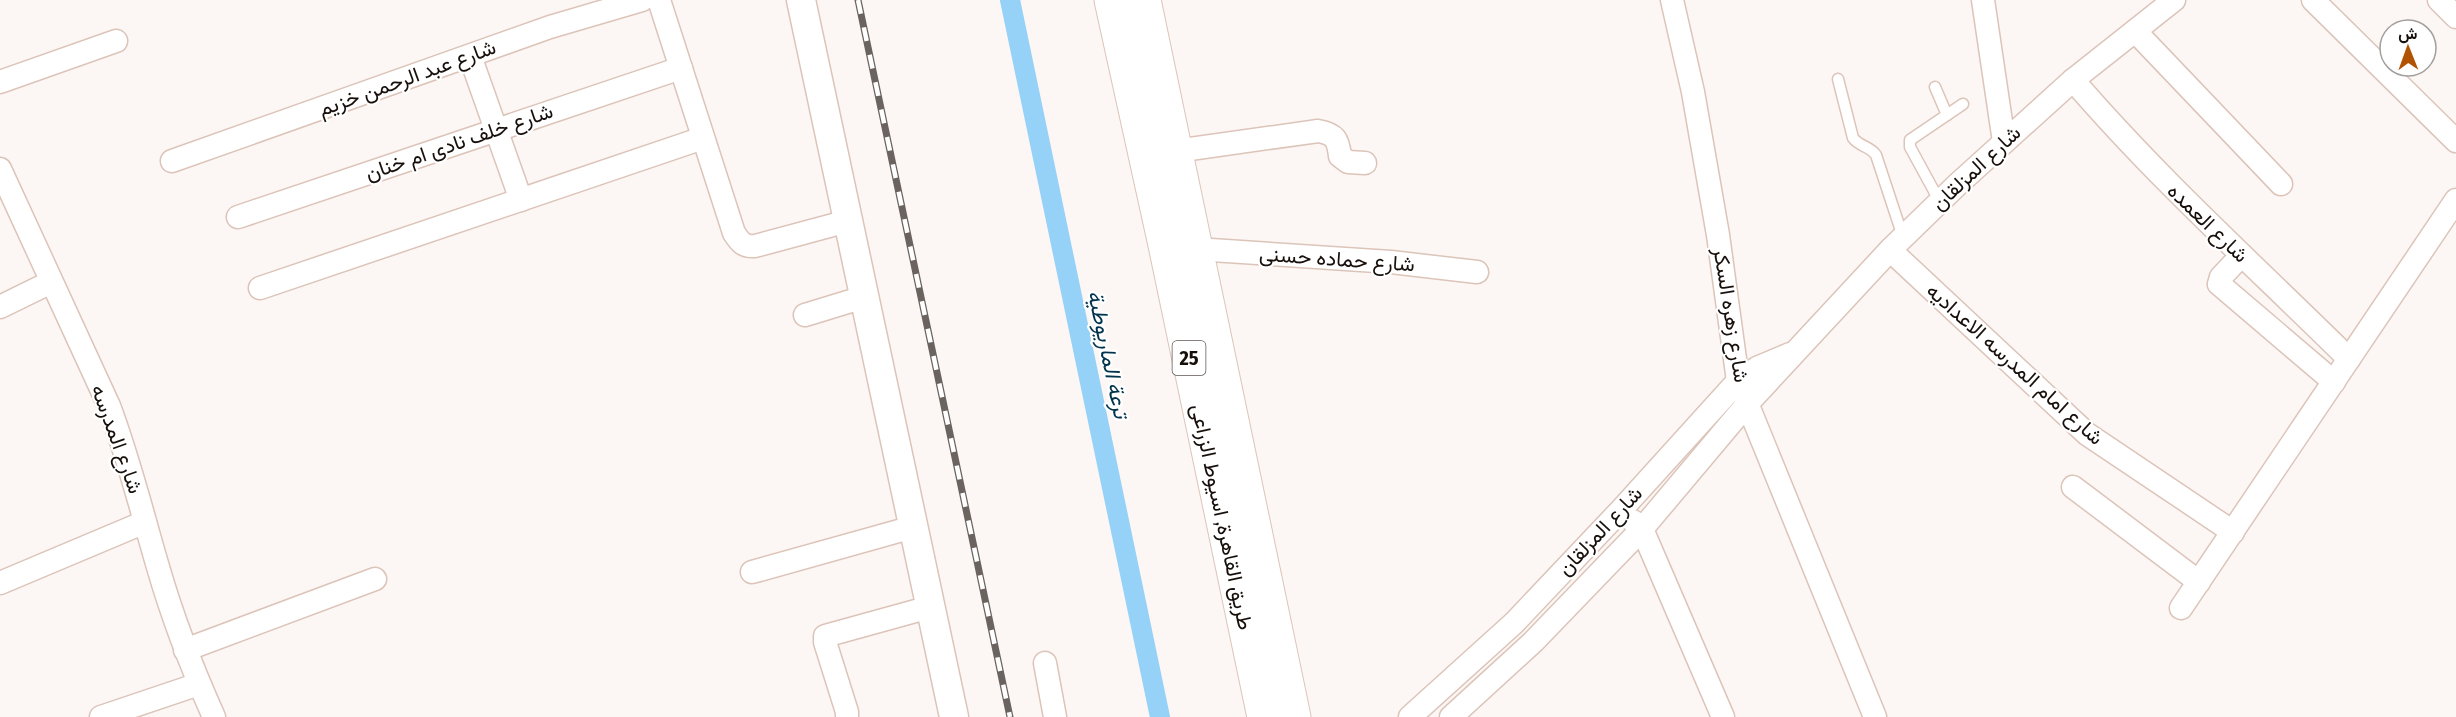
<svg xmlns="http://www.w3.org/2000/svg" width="2456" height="717" viewBox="0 0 2456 717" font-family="'Fira Sans Condensed',Vazirmatn,sans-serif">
<rect width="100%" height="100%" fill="#fcf7f4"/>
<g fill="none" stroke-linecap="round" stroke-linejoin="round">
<path stroke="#96d1f7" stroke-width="20" d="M1010 0 1160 717"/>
<g stroke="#dcc4b9" stroke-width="13">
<g id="service">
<path d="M1838 79 1853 138C1860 147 1870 146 1876 155L1903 237"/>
<path d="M1935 87 1947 115"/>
<path d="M1940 202 1910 147V140L1963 104"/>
</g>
</g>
<g stroke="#dcc4b9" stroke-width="25">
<g id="minor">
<path d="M659 0 734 233C740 242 743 247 755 246L848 221"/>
<path d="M1672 0 1693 92 1718 235 1738 381 1875 717"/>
<path d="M1983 0 2004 142"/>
<path d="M2313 0 2456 141"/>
<path d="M2439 0 2456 17"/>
<path d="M2135 31 2281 184"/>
<path d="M470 56 521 200"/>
<path d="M2073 80C2159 180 2256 267 2349 359"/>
<path d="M0 82 116 41"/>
<path d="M1176 151 1318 131C1335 134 1338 139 1340 156L1348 162 1365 163"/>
<path d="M172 161 550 27 642 0"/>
<path d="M0 169 109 406C129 459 142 513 158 567 173 619 192 668 214 717"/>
<path d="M238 217 681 68"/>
<path d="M1196 249 1391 262 1477 272"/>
<path d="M1890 250 2087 434 2233 532"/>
<path d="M2241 256 2221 277 2219 284 2334 382"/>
<path d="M260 288 703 138"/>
<path d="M0 307 51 282"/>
<path d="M805 315 864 297"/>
<path d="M2073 487 2199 582"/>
<path d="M1633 521 1642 529 1723 717"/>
<path d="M752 572 913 527"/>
<path d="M0 583 145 522"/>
<path d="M2181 608 2456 200"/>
<path d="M185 650 375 579"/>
<path d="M1045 663 1055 717"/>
<path d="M101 717 199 684"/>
<path d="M847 717V712L825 642V636L930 607"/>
<path d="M1410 717 1514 623 1621 510 1738 381 1757 368 1790 354"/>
<path d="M1451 717 1533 642 1642 529 1748 403 1890 250 1958 184 2073 80 2174 0"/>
</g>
</g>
<g stroke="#dcc4b9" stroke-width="31">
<path id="tertiary" d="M801 0 954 717"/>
</g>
<g stroke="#dcc4b9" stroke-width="35">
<g id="trunk">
<path d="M1111 0 1165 245 1264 717"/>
<path d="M1144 0 1294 717"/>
</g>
</g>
<use href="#service" stroke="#fff" stroke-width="10"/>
<use href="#minor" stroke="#fff" stroke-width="22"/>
<use href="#tertiary" stroke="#fff" stroke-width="28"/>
<use href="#trunk" stroke="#fff" stroke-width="33"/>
<g stroke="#6a635f" stroke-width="7">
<path id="rail" d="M858 0 1010 717"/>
</g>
<use href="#rail" stroke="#fff" stroke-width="4.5" stroke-dasharray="14" stroke-linecap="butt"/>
</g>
<g text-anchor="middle" stroke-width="4.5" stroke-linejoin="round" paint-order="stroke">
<rect fill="#fff" stroke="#5d5754" stroke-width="1.5" x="1172.5" y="341" width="33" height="34" rx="4.5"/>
<g font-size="20" font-weight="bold" fill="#170f0b">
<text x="1189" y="365">25</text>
</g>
<g font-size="21" fill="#170f0b" stroke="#fff">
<text transform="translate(407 78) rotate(-20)" y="7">شارع عبد الرحمن خزيم</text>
<text transform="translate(459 142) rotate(-19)" y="7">شارع خلف نادى ام خنان</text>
<text transform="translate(1976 168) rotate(-43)" y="7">شارع المزلقان</text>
<text transform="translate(2208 223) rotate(44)" y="7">شارع العمده</text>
<text transform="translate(1337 259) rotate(4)" y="7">شارع حماده حسنى</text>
<text transform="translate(1731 315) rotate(81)" y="7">شارع زهره السكر</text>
<text transform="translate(2015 364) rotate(42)" y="7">شارع امام المدرسه الاعداديه</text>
<text transform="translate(117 439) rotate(70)" y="7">شارع المدرسه</text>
<text transform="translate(1222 517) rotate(78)" y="7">طريق القاهرة, اسيوط الزراعى</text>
<text transform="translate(1600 531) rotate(-47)" y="7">شارع المزلقان</text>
</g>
<g font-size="22" font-style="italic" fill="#02344d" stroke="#fff">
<text transform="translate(1109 354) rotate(78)" y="8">ترعة الماريوطية</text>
</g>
</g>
<g transform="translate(2408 48) rotate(359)"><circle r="28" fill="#ffffff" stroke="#a29f9d" stroke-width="1.5"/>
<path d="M0-4.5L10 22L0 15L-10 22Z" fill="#b15302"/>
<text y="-9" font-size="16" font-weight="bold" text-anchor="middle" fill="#170f0b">ش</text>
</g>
</svg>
